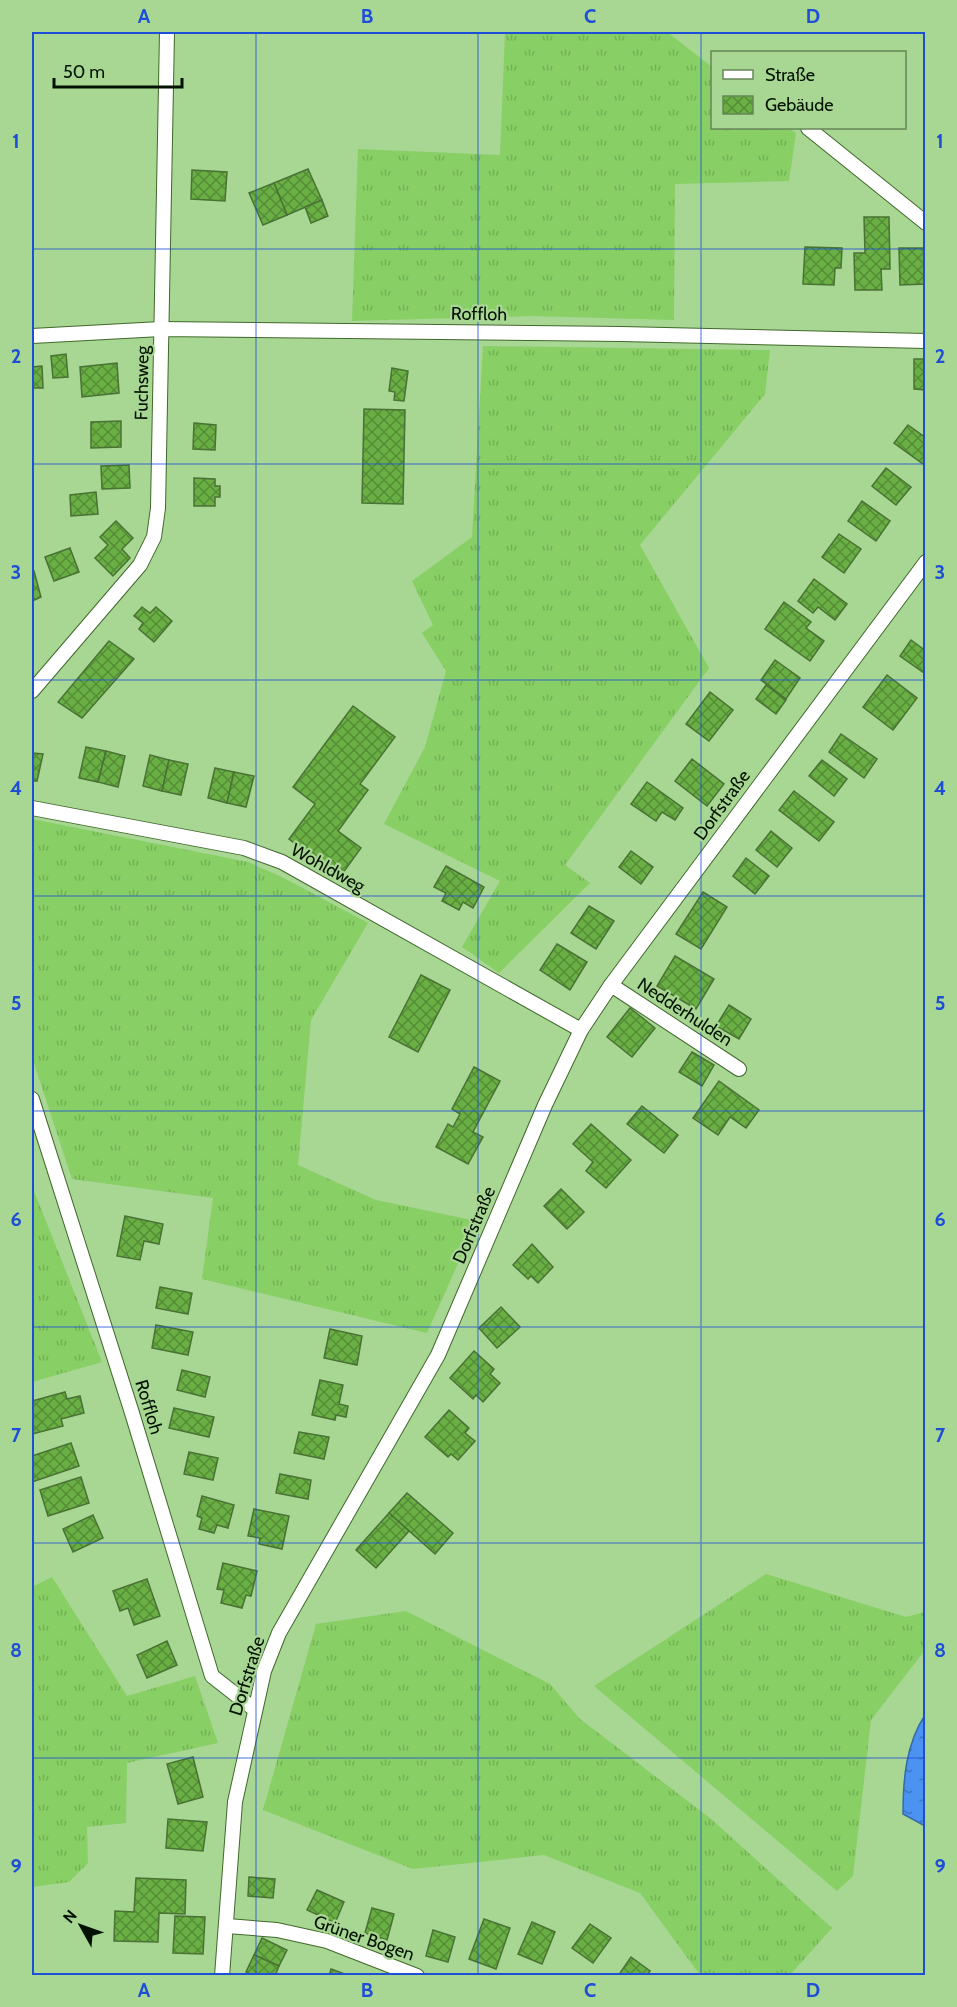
<svg xmlns="http://www.w3.org/2000/svg" width="957" height="2007" viewBox="0 0 957 2007" font-family="Cabin,sans-serif">
<defs>
<pattern id="grass-tufts" width="24" height="20" patternUnits="userSpaceOnUse" patternTransform="scale(1.5)"><rect width="24" height="20" fill="#88cf65"/><path d="M3 7l-1-3M5 7V3M7 7l1-3M15 17l-1-3M17 17v-4M19 17l1-3" fill="none" stroke="#74b156"/></pattern>
<pattern id="water-ripples" width="26" height="14" patternUnits="userSpaceOnUse" patternTransform="scale(1.5)"><rect width="26" height="14" fill="#4c92f0"/><path d="M2 4q2-2 4 0t4 0M15 11q2-2 4 0t4 0" fill="none" stroke="#3d76c0"/></pattern>
<pattern id="building-cross-hatch" width="8" height="8" patternUnits="userSpaceOnUse" patternTransform="scale(1.5)"><rect width="8" height="8" fill="#69af44"/><path d="M0 0l8 8M0 8l8-8" fill="none" stroke="#548d36"/></pattern>
</defs>
<rect width="100%" height="100%" fill="#a8d693"/>
<g fill="url(#grass-tufts)">
<path d="M505 32H667L712 67V128H789L796 133 789 181 675 184 674 320 532 316 352 321 358 149 500 155Z"/>
<path d="M483 346 770 350 765 394 640 545 709 668 565 865 590 883 499 973 462 947 500 881 384 824 425 747 446 671 422 633 433 625 412 581 472 537Z"/>
<path d="M32 819 248 862 282 877 368 923 311 1020 298 1165 376 1200 477 1221 427 1333 202 1279 213 1198 72 1179 32 1057Z"/>
<path d="M32 1186 102 1362 32 1382Z"/>
<path d="M766 1574 906 1617 925 1612V1650L871 1720 853 1876 837 1891 594 1686Z"/>
<path d="M52 1577 127 1696 195 1676 218 1743 127 1763 126 1823 87 1827 88 1863 69 1882 32 1887V1587Z"/>
<path d="M406 1611 550 1684 580 1719 710 1818 832 1928 790 1975H700L640 1893 544 1855 413 1869 263 1810 316 1624Z"/>
</g>
<path fill="url(#water-ripples)" stroke="#366ba8" stroke-width="1.5" d="M925 1715V1826L903 1814C903 1779 906 1744 925 1715Z"/>
<g fill="url(#building-cross-hatch)" stroke="#497234" stroke-width="1.5">
<path d="M308 169 322 200 287 215 274 183Z"/>
<path d="M192 170 227 172 225 201 191 199Z"/>
<path d="M274 183 287 215 263 225 249 193Z"/>
<path d="M322 200 328 216 311 223 305 207Z"/>
<path d="M864 217H889L890 269H881L882 290H855L854 253H865Z"/>
<path d="M805 247 842 248 841 268H835L834 285 803 284Z"/>
<path d="M899 248H925L926 284 900 285Z"/>
<path d="M66 354 68 377 53 378 51 356Z"/>
<path d="M914 359H926V390L914 389Z"/>
<path d="M117 363 119 393 82 397 80 367Z"/>
<path d="M42 366 43 388H32V367Z"/>
<path d="M392 368 408 371 404 401 394 400 395 392 389 391Z"/>
<path d="M364 409 405 410 403 504 362 503Z"/>
<path d="M121 421V447L91 448V422Z"/>
<path d="M194 423 216 425 215 450 193 449Z"/>
<path d="M908 425 926 438V460L923 464 894 443Z"/>
<path d="M129 465 130 488 102 489 101 466Z"/>
<path d="M886 468 911 487 896 505 872 486Z"/>
<path d="M194 478 215 479V486H220V497H215V506H194Z"/>
<path d="M96 492 98 514 71 516 70 495Z"/>
<path d="M862 501 890 521 876 541 848 521Z"/>
<path d="M116 521 133 538 122 549 130 558 113 576 95 558 108 545 100 537Z"/>
<path d="M839 534 861 549 844 573 822 557Z"/>
<path d="M70 548 79 572 54 581 45 557Z"/>
<path d="M34 571 41 597 32 601V572Z"/>
<path d="M814 579 847 604 835 620 818 607 813 613 798 601Z"/>
<path d="M784 602 811 622 806 628 824 641 810 661 765 629Z"/>
<path d="M142 607 150 613 156 607 172 621 154 642 139 629 143 623 134 616Z"/>
<path d="M911 640 926 651 924 673 900 656Z"/>
<path d="M109 641 134 659 82 718 58 702Z"/>
<path d="M775 660 800 678 786 699 761 680Z"/>
<path d="M887 675 917 698 893 730 863 707Z"/>
<path d="M766 685 786 700 776 714 756 699Z"/>
<path d="M710 692 733 710 709 741 686 724Z"/>
<path d="M353 706 395 737 360 784 368 790 338 831 361 848 340 877 289 839 315 804 293 787Z"/>
<path d="M841 734 877 759 864 778 829 752Z"/>
<path d="M86 747 106 751 98 782 79 778Z"/>
<path d="M106 751 125 756 118 787 98 782Z"/>
<path d="M32 753 43 754 37 781H32Z"/>
<path d="M150 755 169 760 162 791 143 786Z"/>
<path d="M692 759 724 784 707 806 675 781Z"/>
<path d="M169 760 188 764 181 795 162 791Z"/>
<path d="M822 760 847 779 834 796 809 776Z"/>
<path d="M215 768 234 772 227 803 208 798Z"/>
<path d="M234 772 254 776 246 807 227 803Z"/>
<path d="M647 782 683 808 675 820 662 812 656 821 631 804Z"/>
<path d="M794 791 834 822 819 841 779 810Z"/>
<path d="M771 831 792 848 777 867 756 850Z"/>
<path d="M631 851 653 867 641 884 619 867Z"/>
<path d="M746 858 769 876 755 894 733 876Z"/>
<path d="M446 866 484 887 473 908 463 902 459 910 442 901 446 893 434 887Z"/>
<path d="M703 892 727 907 701 949 676 934Z"/>
<path d="M589 906 614 921 596 949 571 933Z"/>
<path d="M557 944 587 962 570 990 540 970Z"/>
<path d="M675 956 714 979 696 1009 657 986Z"/>
<path d="M421 975 450 990 418 1052 389 1037Z"/>
<path d="M729 1005 751 1019 739 1039 716 1026Z"/>
<path d="M630 1008 655 1028 632 1057 607 1037Z"/>
<path d="M692 1052 714 1065 702 1086 679 1072Z"/>
<path d="M474 1067 500 1081 473 1132 483 1137 468 1164 436 1147 448 1124 453 1127 460 1114 452 1109Z"/>
<path d="M719 1081 759 1110 746 1128 730 1117 718 1135 693 1118Z"/>
<path d="M642 1106 678 1135 664 1153 627 1124Z"/>
<path d="M591 1124 631 1160 606 1188 586 1171 593 1162 573 1144Z"/>
<path d="M561 1189 584 1212 567 1229 544 1206Z"/>
<path d="M125 1216 163 1224 159 1244 144 1241 140 1260 117 1256Z"/>
<path d="M532 1244 553 1267 538 1283 531 1276 528 1279 513 1265Z"/>
<path d="M160 1287 192 1293 188 1314 156 1308Z"/>
<path d="M501 1307 520 1327 497 1348 479 1328Z"/>
<path d="M156 1325 193 1332 188 1355 152 1348Z"/>
<path d="M330 1329 362 1336 357 1365 324 1358Z"/>
<path d="M474 1351 494 1369 490 1374 500 1383 483 1402 476 1395 473 1399 450 1378Z"/>
<path d="M182 1370 210 1377 205 1397 177 1390Z"/>
<path d="M320 1380 343 1385 339 1404 348 1406 346 1417 336 1415 335 1420 312 1415Z"/>
<path d="M65 1392 67 1399 80 1396 84 1413 61 1419 63 1426 32 1434V1401Z"/>
<path d="M174 1408 214 1417 209 1437 169 1428Z"/>
<path d="M449 1410 469 1428 465 1433 475 1441 458 1460 451 1454 448 1457 425 1437Z"/>
<path d="M299 1432 329 1437 324 1459 294 1453Z"/>
<path d="M71 1443 79 1466 32 1482V1456Z"/>
<path d="M189 1452 218 1458 213 1480 184 1474Z"/>
<path d="M280 1474 311 1480 308 1499 276 1493Z"/>
<path d="M81 1477 89 1503 48 1516 40 1490Z"/>
<path d="M407 1493 453 1533 435 1554 389 1513Z"/>
<path d="M202 1496 234 1505 228 1528 217 1525 214 1533 199 1529 202 1518 197 1516Z"/>
<path d="M254 1509 289 1516 282 1549 259 1544 260 1538 248 1536Z"/>
<path d="M389 1513 409 1531 376 1568 356 1550Z"/>
<path d="M93 1515 103 1538 73 1552 63 1529Z"/>
<path d="M223 1563 257 1571 251 1596 246 1595 242 1608 221 1603 224 1590 217 1589Z"/>
<path d="M147 1579 160 1616 134 1625 128 1608 120 1611 113 1591Z"/>
<path d="M167 1641 177 1665 147 1678 137 1655Z"/>
<path d="M193 1757 203 1797 178 1804 167 1764Z"/>
<path d="M168 1819 207 1822 203 1851 166 1848Z"/>
<path d="M249 1877 275 1879 273 1898 248 1896Z"/>
<path d="M136 1878 186 1880 185 1914 159 1913 158 1942 114 1941 115 1911 134 1912Z"/>
<path d="M317 1890 344 1902 335 1923 307 1910Z"/>
<path d="M372 1908 394 1914 387 1940 365 1933Z"/>
<path d="M175 1916 205 1917 203 1954 173 1953Z"/>
<path d="M484 1919 510 1928 496 1969 469 1959Z"/>
<path d="M532 1922 555 1932 542 1964 518 1954Z"/>
<path d="M590 1924 611 1938 593 1963 572 1948Z"/>
<path d="M433 1930 455 1937 448 1962 426 1956Z"/>
<path d="M262 1938 287 1950 279 1966 254 1955Z"/>
<path d="M254 1955 279 1966 275 1976H254L246 1972Z"/>
<path d="M631 1957 650 1971 647 1976H618Z"/>
<path d="M331 1969 350 1976H329Z"/>
</g>
<g fill="none" stroke-linecap="round" stroke-linejoin="round">
<g stroke="#40692b" stroke-width="16">
<g id="minor">
<path d="M808 128 926 223"/>
<path d="M32 336 161 329 621 334 926 341"/>
<path d="M32 691 140 565 154 537 158 508 167 32"/>
<path d="M32 808 244 848 282 862 581 1030"/>
<path d="M611 985 739 1069"/>
<path d="M32 1099 132 1413 212 1676 254 1709"/>
<path d="M227 1926 277 1930 327 1941 417 1976"/>
<path d="M222 1976 235 1802 264 1671 279 1633 438 1355 545 1105 581 1030 611 985 926 562"/>
</g>
</g>
<use href="#minor" stroke="#fff" stroke-width="14"/>
</g>
<path fill="none" stroke="#1d4ed8" stroke-width="1.5" stroke-opacity="0.55" d="M256 32V1976M478 32V1976M701 32V1976M32 249H926M32 464H926M32 680H926M32 896H926M32 1111H926M32 1327H926M32 1543H926M32 1758H926"/>
<g text-anchor="middle" stroke-width="4.5" stroke-linejoin="round" paint-order="stroke">
<g font-size="18" fill="#031100" stroke="#a8d693">
<text transform="translate(479 314) rotate(1)" y="6">Roffloh</text>
<text transform="translate(142 383) rotate(-89)" y="6">Fuchsweg</text>
<text transform="translate(722 805) rotate(-54)" y="6">Dorfstraße</text>
<text transform="translate(328 868) rotate(29)" y="6">Wohldweg</text>
<text transform="translate(685 1012) rotate(33)" y="6">Nedderhulden</text>
<text transform="translate(474 1225) rotate(-67)" y="6">Dorfstraße</text>
<text transform="translate(149 1407) rotate(73)" y="6">Roffloh</text>
<text transform="translate(247 1676) rotate(-73)" y="6">Dorfstraße</text>
<text transform="translate(364 1938) rotate(19)" y="6">Grüner Bogen</text>
</g>
</g>
<rect width="957" height="2007" fill="none" stroke="#a8d693" stroke-width="66"/>
<rect x="711" y="51" width="195" height="78" fill="#a8d693" stroke="#668758" stroke-width="1.5"/>
<rect x="723" y="70" width="30" height="9" fill="#ffffff" stroke="#668758" stroke-width="1.5"/>
<text x="765" y="81" font-size="18" fill="#031100">Straße</text>
<rect x="723" y="96" width="30" height="18" fill="url(#building-cross-hatch)" stroke="#668758" stroke-width="1.5"/>
<text x="765" y="111" font-size="18" fill="#031100">Gebäude</text>
<g transform="translate(81 1926) rotate(310)" stroke="#a8d693" stroke-width="4.5" paint-order="stroke">
<path d="M0-4.5L10 22L0 15L-10 22Z" fill="#031100"/>
<text y="-9" font-size="16" font-weight="bold" text-anchor="middle" fill="#031100">N</text>
</g>
<path d="M54 78v9h128v-9" fill="none" stroke="#031100" stroke-width="3"/>
<text x="63" y="78" font-size="18" fill="#031100" stroke="#a8d693" stroke-width="4.5" paint-order="stroke">50 m</text>
<rect x="33" y="33" width="891" height="1941" fill="none" stroke="#1d4ed8" stroke-width="2"/>
<g font-size="20" text-anchor="middle" font-weight="bold" fill="#1d4ed8">
<text x="144" y="23">A</text>
<text x="367" y="23">B</text>
<text x="590" y="23">C</text>
<text x="813" y="23">D</text>
<text x="16" y="148">1</text>
<text x="940" y="148">1</text>
<text x="16" y="363">2</text>
<text x="940" y="363">2</text>
<text x="16" y="579">3</text>
<text x="940" y="579">3</text>
<text x="16" y="795">4</text>
<text x="940" y="795">4</text>
<text x="16" y="1010">5</text>
<text x="940" y="1010">5</text>
<text x="16" y="1226">6</text>
<text x="940" y="1226">6</text>
<text x="16" y="1442">7</text>
<text x="940" y="1442">7</text>
<text x="16" y="1657">8</text>
<text x="940" y="1657">8</text>
<text x="16" y="1873">9</text>
<text x="940" y="1873">9</text>
<text x="144" y="1997">A</text>
<text x="367" y="1997">B</text>
<text x="590" y="1997">C</text>
<text x="813" y="1997">D</text>
</g>
</svg>
